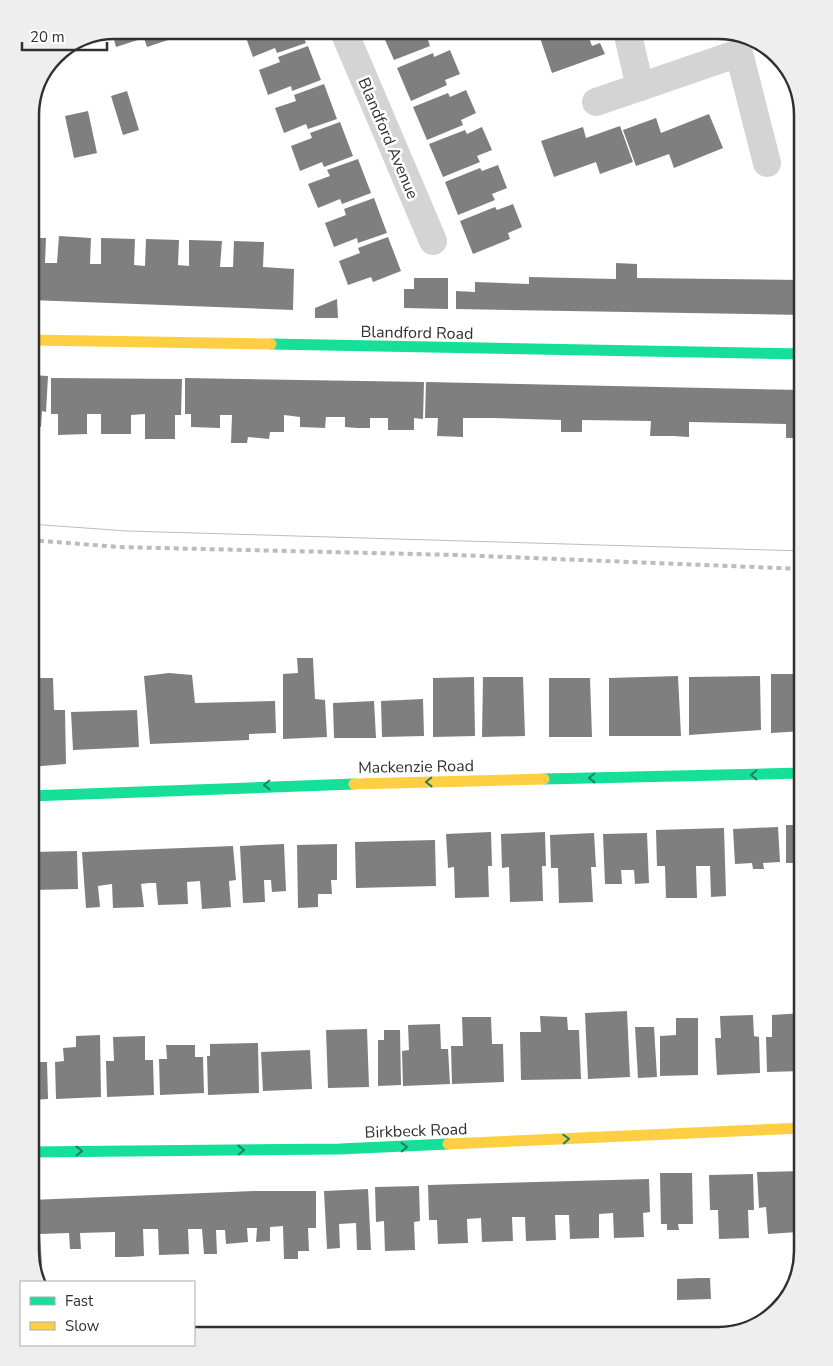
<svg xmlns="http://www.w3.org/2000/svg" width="833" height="1366" viewBox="0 0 833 1366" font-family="'Nunito Sans',sans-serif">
<rect width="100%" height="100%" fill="#fff"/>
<g fill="#7f7f7f">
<path d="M538 32H587L592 46 600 43 605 54 552 73Z"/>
<path d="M382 33H446L428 40 430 46 394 60Z"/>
<path d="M302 34 306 43 277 53 275 48 253 57 245 35Z"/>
<path d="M113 36H166L168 40 147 47 144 38 116 47Z"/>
<path d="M308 46 321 80 292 91 291 86 268 95 259 70 280 62 278 57Z"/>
<path d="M450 50 460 74 445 80 447 85 411 101 397 68 433 53 434 57Z"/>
<path d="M787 68 794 77 803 114V132Z"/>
<path d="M324 84 337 119 308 129 306 124 284 133 275 108 296 101 294 95Z"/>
<path d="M466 90 476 113 461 120 463 125 427 140 413 107 448 93 450 97Z"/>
<path d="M127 91 139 130 123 135 111 96Z"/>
<path d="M88 111 97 153 74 158 65 116Z"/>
<path d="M709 114 723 148 674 168 669 154 636 166 623 130 656 118 661 133Z"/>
<path d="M340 122 353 156 324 167 322 162 300 171 291 146 312 138 310 133Z"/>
<path d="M620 126 633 162 600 174 596 162 554 177 541 141 583 127 586 138Z"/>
<path d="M482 127 492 150 477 156 480 162 443 177 429 144 465 130 467 134Z"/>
<path d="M358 159 371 193 342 204 340 199 318 208 308 184 330 176 327 170Z"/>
<path d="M498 165 507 188 492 194 495 200 458 215 445 182 480 168 482 171Z"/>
<path d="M374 198 387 233 358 243 357 238 334 247 325 223 346 215 344 209Z"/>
<path d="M513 204 522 227 508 233 510 239 473 254 460 221 495 207 497 210Z"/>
<path d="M59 236 91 238 90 264H101V238L135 239 134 265 145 266 146 239 179 240 178 265 189 266V240L222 241 220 267H233L234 241 264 242 263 267 294 269 293 310 30 300V238H46L45 263H57Z"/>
<path d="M388 237 401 271 373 282 371 277 348 285 339 261 360 253 358 248Z"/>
<path d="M616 263 637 264V278L803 280V315L456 309V291L475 292V282L529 284V277L616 279Z"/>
<path d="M414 278H448V309L404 308V289H414Z"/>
<path d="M337 299 338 318H315V308Z"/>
<path d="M30 375 48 376 46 412 42 411 41 427 30 426Z"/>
<path d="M51 378 182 379 181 415H175V439H145V414L131 415V434H101V414H87V434L58 435V414H51Z"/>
<path d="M185 378 424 382 423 419 414 418V430H388V418H370V428H357L345 427V417H326L325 428 300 427V417L284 415V432H270L269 439 248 437 247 443H231L232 415H220V428L191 427V414H185Z"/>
<path d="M426 382 803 390V438H786V424L689 422V437L673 436H650L651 421 582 420V432H561V420L493 418H463V437L437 436 438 418H425Z"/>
<path d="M297 658H313L315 699 325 700 327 737 283 739V674L298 673Z"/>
<path d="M169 673 192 675 195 703 275 701 276 733 249 734V740L150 744 144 676Z"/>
<path d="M771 674H803V731L771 733Z"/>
<path d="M678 676 681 736H609V678Z"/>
<path d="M760 676 761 730 689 735V677Z"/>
<path d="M474 677 475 736 433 737V678Z"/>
<path d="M483 677H523L525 736 482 737Z"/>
<path d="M30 678H53L54 710H65L66 764 30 767Z"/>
<path d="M549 678H590L592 737H549Z"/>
<path d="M423 699 424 736 382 737 381 701Z"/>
<path d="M374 701 376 738H334L333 703Z"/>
<path d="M137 710 139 747 73 750 71 712Z"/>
<path d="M786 825H803V886H795L796 863H786Z"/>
<path d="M778 827 780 862 763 863 764 869H753L752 863 735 864 733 829Z"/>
<path d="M724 828 726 896 711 897 710 866H696L697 898H666L665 866H657L656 830Z"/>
<path d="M491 832 492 866H488L489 897 455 898 454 867 448 868 446 834Z"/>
<path d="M545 832 546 866H542L543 901 510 902 509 867 502 868 501 834Z"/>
<path d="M594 833 596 867H591L593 902 559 903 558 868H551L550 835Z"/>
<path d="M647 833 649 883 635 884 634 870H621L622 884H605L603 834Z"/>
<path d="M435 840 436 886 356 888 355 842Z"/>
<path d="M284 844 286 891 272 892 271 880H264L265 902 243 903 240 846Z"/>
<path d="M337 844V880H331L332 894H318V907L298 908 297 845Z"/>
<path d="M233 846 236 880 229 881 231 907 202 909 200 881 187 882 188 904 158 905 156 883H149L141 884 144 907 113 908 112 884 98 886 100 907 86 908 82 852Z"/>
<path d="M77 851 78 889 32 890 31 852Z"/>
<path d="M627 1011 630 1077 588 1079 585 1013Z"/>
<path d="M803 1013V1071L767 1072 766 1037H772V1015Z"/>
<path d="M753 1015 754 1036 759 1037 760 1073 717 1075 715 1038H721L720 1016Z"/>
<path d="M540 1016 567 1017 568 1030H579L581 1079 521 1080 520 1032H541Z"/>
<path d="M462 1017H491L492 1044H503L504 1082 452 1084 451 1046H463Z"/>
<path d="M676 1018H698V1075L660 1076V1036L676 1035Z"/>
<path d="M440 1024 441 1049H448L450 1084 403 1086 402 1051 409 1050 408 1025Z"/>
<path d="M635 1027H654L657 1077 638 1078Z"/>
<path d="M367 1029 369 1087 328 1088 326 1030Z"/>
<path d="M384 1030H400L401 1085 378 1086V1040H384Z"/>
<path d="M39 1035 40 1062H47L48 1099 30 1100V1036Z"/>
<path d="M100 1035 101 1097 56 1099 55 1062 64 1061 63 1048 76 1047V1036Z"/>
<path d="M145 1036V1060H153L154 1095 107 1097 106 1061H114L113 1037Z"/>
<path d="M258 1043 259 1093 208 1095 207 1056H210V1044Z"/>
<path d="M166 1045H195V1057H203L204 1093 160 1095 159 1059H167Z"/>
<path d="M310 1050 312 1089 263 1091 261 1052Z"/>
<path d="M803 1171V1219L797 1220 798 1232 768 1234 766 1207 759 1208 757 1172Z"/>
<path d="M660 1173H692L693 1224H678L679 1230H667V1224H661Z"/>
<path d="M753 1174 754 1210H748L749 1238 719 1239 718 1210H710L709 1175Z"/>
<path d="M649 1179 650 1212 643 1213 644 1237 614 1238 613 1213 599 1214V1238L570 1239 569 1215H555L556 1240 526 1241 525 1217H512L513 1241 482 1242 481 1218 467 1219 468 1243 438 1244 437 1220H429L428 1185Z"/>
<path d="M419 1186 420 1221 414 1222 415 1250 385 1251 384 1221 376 1222 375 1187Z"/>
<path d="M368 1189 371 1250H357L356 1223 339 1224 340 1248 327 1249 324 1191Z"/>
<path d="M254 1191H316V1228H308L309 1251H298V1259H284L283 1226 270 1227V1241L256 1242 257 1228H247L248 1242 226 1244 225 1230H216L217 1254H204L202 1229H188L189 1254 159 1255 158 1229H143L144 1256 129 1257H115V1232L80 1233 81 1249H70L69 1233 40 1234 42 1265 33 1266 30 1252V1200Z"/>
<path d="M699 1278H710L711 1299 677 1300V1279Z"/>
</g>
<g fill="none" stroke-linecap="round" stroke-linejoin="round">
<g stroke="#d4d4d4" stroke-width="28">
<path d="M627 31 640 87 739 53 767 163"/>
<path d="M345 34 433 241"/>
<path d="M596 102 640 87"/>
</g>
<g stroke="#16e098" stroke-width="11">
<path d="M271 344 803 354"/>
<path d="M544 779 803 773"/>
<path d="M30 796 354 784"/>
<path d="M30 1152 340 1149 448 1144"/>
</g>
<g stroke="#ffcf43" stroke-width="11">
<path d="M30 340 271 344"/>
<path d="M354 784 544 779"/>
<path d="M448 1144 803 1128"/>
</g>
<path stroke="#bcbcbc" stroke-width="1" d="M30 524 127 531 803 551"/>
<path stroke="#bcbcbc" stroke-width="4" stroke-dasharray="5 4" stroke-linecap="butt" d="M30 540 119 547 457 555 803 569"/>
</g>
<defs><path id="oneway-chevron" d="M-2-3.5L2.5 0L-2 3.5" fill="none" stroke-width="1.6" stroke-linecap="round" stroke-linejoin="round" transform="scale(1.25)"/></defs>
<g stroke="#247f5f">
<use href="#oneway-chevron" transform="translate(754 775) rotate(179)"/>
<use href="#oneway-chevron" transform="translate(592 778) rotate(179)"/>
<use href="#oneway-chevron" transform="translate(429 782) rotate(179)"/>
<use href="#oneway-chevron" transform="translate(267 785) rotate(179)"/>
<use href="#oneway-chevron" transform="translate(566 1139) rotate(-3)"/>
<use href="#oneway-chevron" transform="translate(404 1147) rotate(-2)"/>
<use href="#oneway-chevron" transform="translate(241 1150) rotate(-1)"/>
<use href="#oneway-chevron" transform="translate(79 1151) rotate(-1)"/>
</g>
<g text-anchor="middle" stroke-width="5" stroke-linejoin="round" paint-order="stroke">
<g font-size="16" fill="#303030" stroke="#fff">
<text transform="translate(389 138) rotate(67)" y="6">Blandford Avenue</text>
<text transform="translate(417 332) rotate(1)" y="6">Blandford Road</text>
<text transform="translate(416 766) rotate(-1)" y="6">Mackenzie Road</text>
<text transform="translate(416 1130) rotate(-2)" y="6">Birkbeck Road</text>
</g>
</g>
<path d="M0 0H833V1366H0ZM115 39H718A76 76 0 0 1 794 115V1251A76 76 0 0 1 718 1327H115A76 76 0 0 1 39 1251V115A76 76 0 0 1 115 39Z" fill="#eee" fill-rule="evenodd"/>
<path fill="none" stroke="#303030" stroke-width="2.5" d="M115 39H718A76 76 0 0 1 794 115V1251A76 76 0 0 1 718 1327H115A76 76 0 0 1 39 1251V115A76 76 0 0 1 115 39Z"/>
<rect x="20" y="1281" width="175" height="65" fill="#ffffff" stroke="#acacac"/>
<rect x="30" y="1297" width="25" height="8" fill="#16e098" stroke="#acacac"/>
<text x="65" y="1306" font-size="15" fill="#303030">Fast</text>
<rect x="30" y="1322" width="25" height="8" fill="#ffcf43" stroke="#acacac"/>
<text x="65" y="1331" font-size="15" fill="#303030">Slow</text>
<path d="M22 42v8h85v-8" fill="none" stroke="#303030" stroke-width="2.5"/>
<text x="30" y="42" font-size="15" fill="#303030" stroke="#ffffff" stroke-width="4" paint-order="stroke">20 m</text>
</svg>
